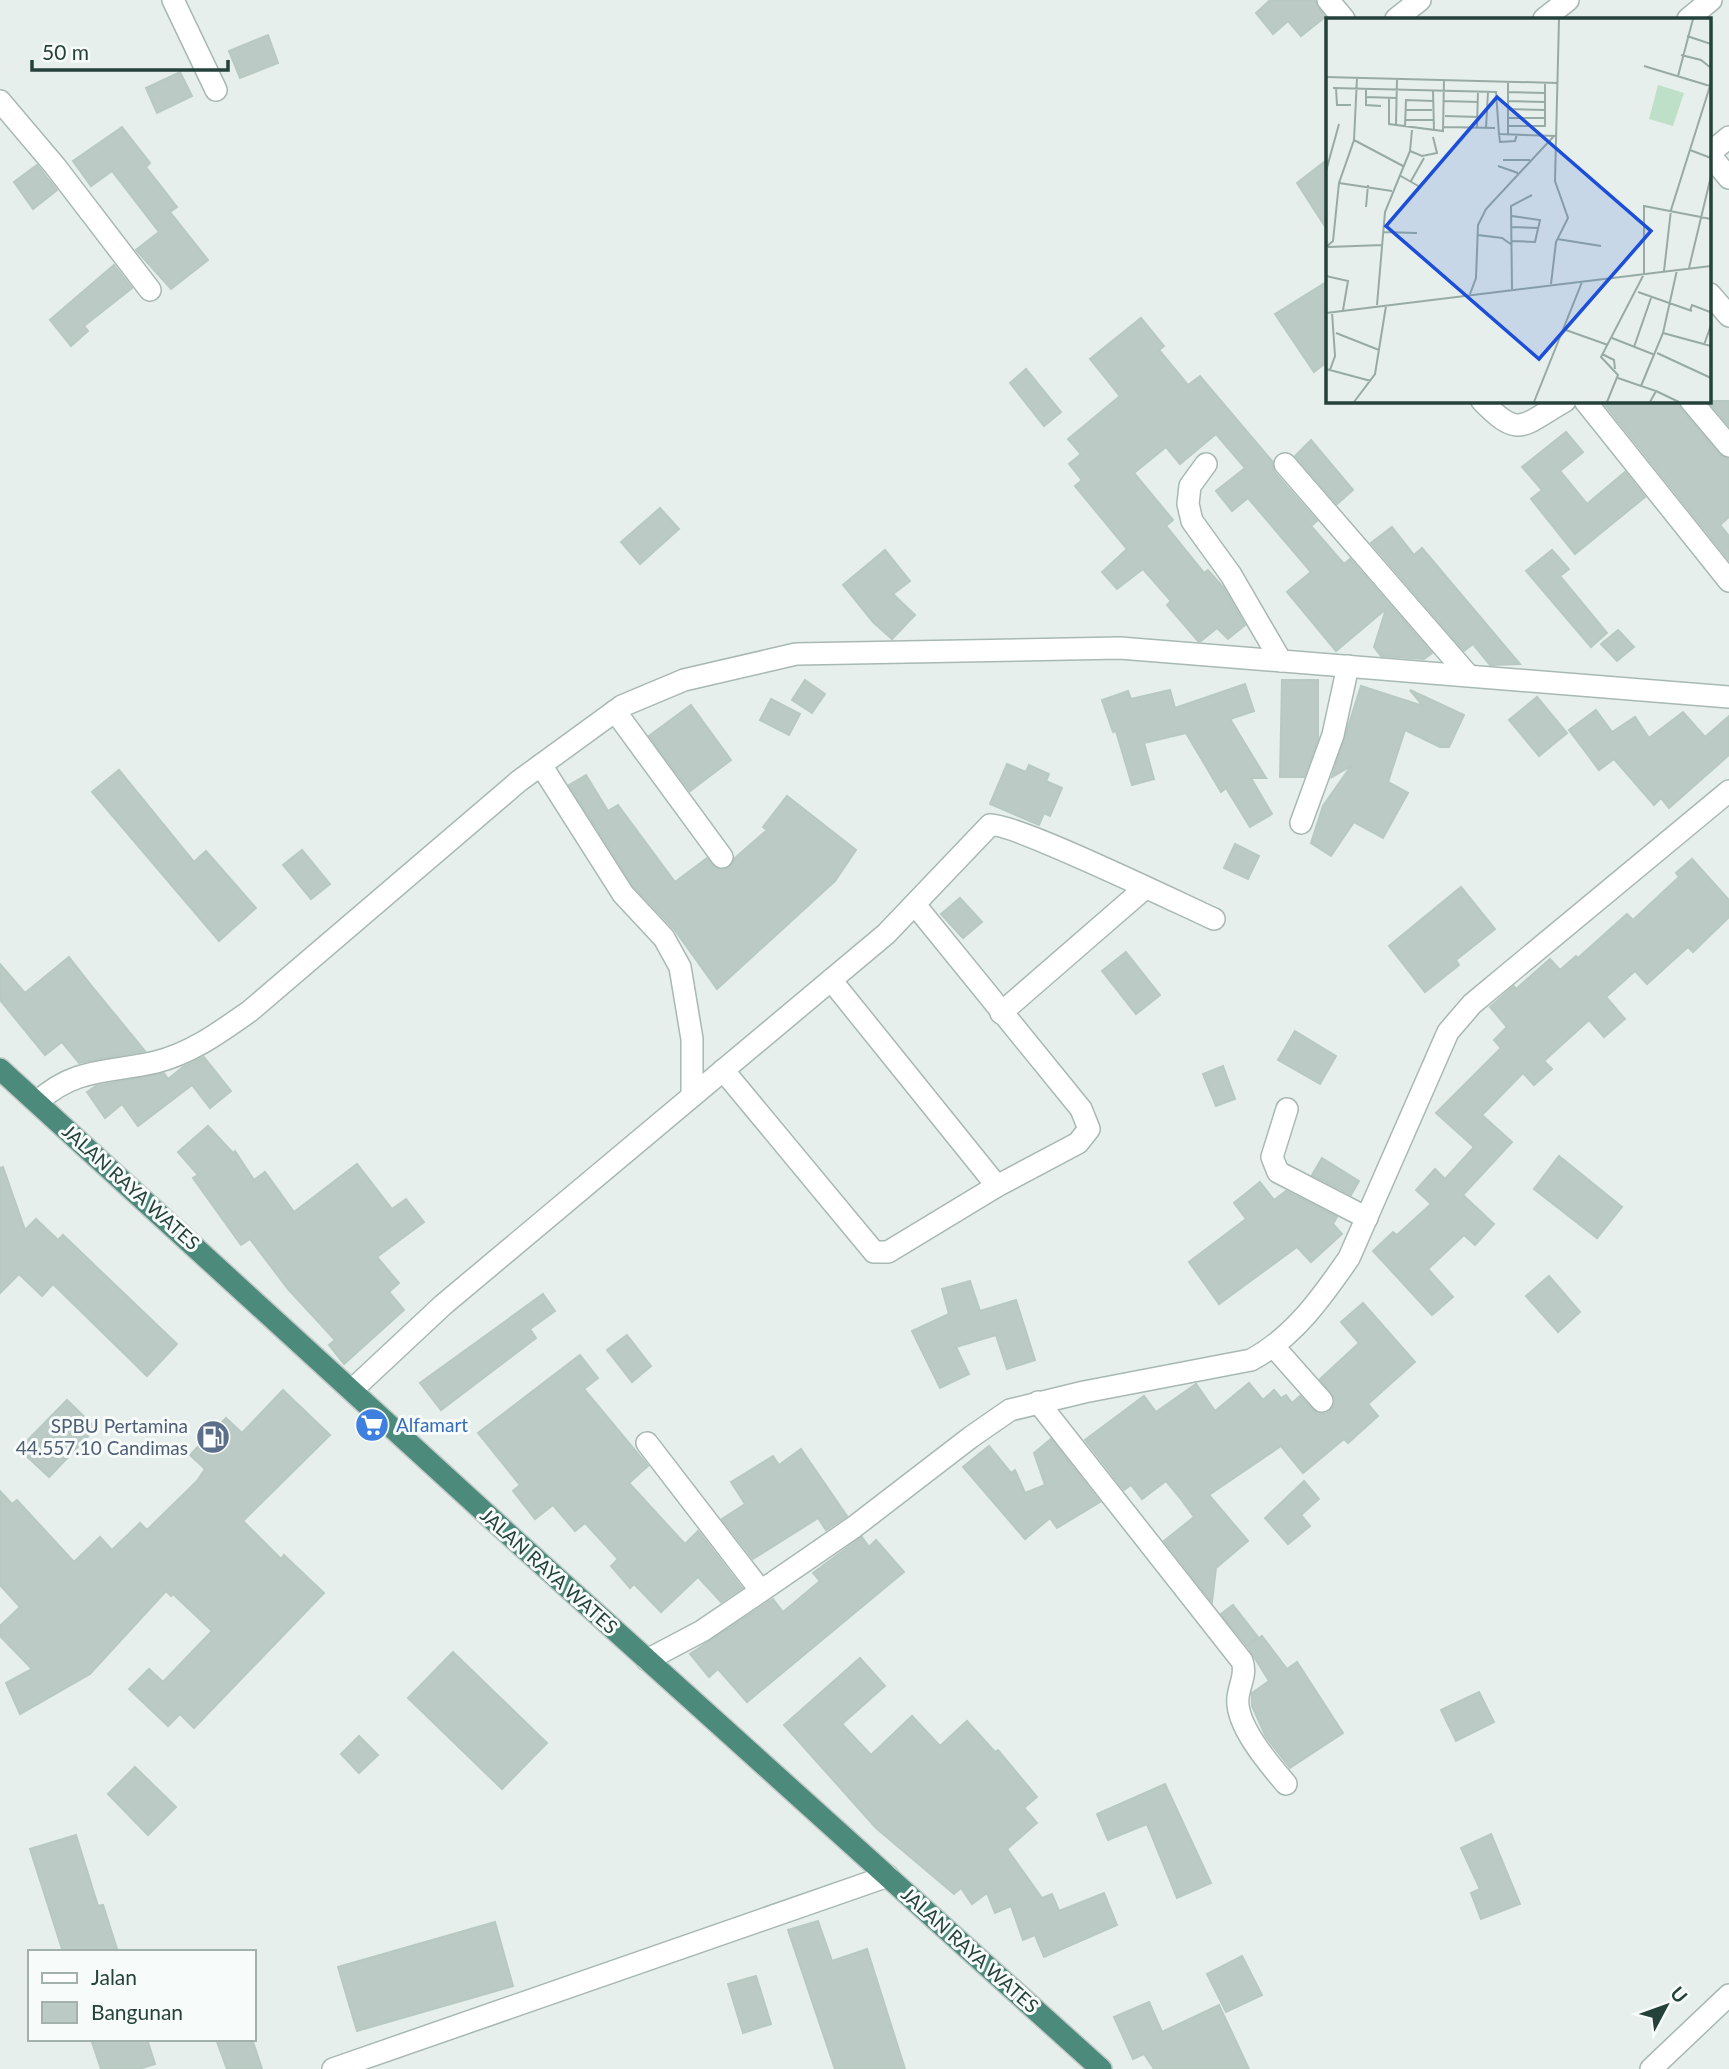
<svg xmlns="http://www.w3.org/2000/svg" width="1729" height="2069" viewBox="0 0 1729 2069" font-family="Lato,sans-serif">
<rect width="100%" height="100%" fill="#e6efeb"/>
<g fill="#bbcac4" stroke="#b8c9c2" stroke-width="2">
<path d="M1270 0H1315L1325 17 1301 36 1288 21 1273 34 1256 13Z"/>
<path d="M268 35 278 63 240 78 229 51Z"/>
<path d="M180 72 192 96 157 113 146 88Z"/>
<path d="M122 127 150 163 146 167 177 207 170 212 208 260 171 289 136 250 159 232 112 171 91 186 73 161Z"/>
<path d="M1328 159V231L1297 183Z"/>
<path d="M37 165 57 190 33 209 14 182Z"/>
<path d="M114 265 132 288 84 326 88 331 71 346 50 320Z"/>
<path d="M1328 281V361L1314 372 1275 314Z"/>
<path d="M1141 318 1164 346 1159 350 1188 385 1200 376 1272 461 1275 473 1317 521 1311 526 1344 564 1350 559 1432 653 1424 659 1381 656 1374 647 1386 609 1336 651 1287 592 1311 572 1248 498 1232 511 1216 491 1245 468 1216 434 1180 464 1166 447 1134 473 1173 520 1166 526 1204 573 1208 570 1223 587 1245 625 1228 639 1217 628 1201 641H1198L1167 605 1171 601 1143 569 1117 589 1102 572 1127 549 1075 486 1082 480 1069 464 1081 454 1068 439 1120 396 1090 359Z"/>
<path d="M1026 369 1061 412 1044 426 1010 383Z"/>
<path d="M1602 401H1678L1681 409 1719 454 1729 459V517L1720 525 1729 536V560Z"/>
<path d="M1708 401H1729V426Z"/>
<path d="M1566 432 1583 452 1560 471 1587 504 1625 472 1645 497 1575 554 1531 499 1542 490 1522 467Z"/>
<path d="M1311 440 1353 490 1337 504 1295 456Z"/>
<path d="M660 508 679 529 640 564 621 542Z"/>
<path d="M1392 527 1414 555 1422 548 1520 664 1490 665 1473 644 1464 651 1371 543Z"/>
<path d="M885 550 910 581 893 594 915 615 892 639 873 622 843 585Z"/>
<path d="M1552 550 1569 569 1560 576 1607 633 1591 647 1526 571Z"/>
<path d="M1618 630 1634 647 1617 661 1601 644Z"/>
<path d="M805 680 825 694 812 713 792 700Z"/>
<path d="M1282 680H1318V739L1304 777H1280Z"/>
<path d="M1245 684 1254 711 1230 719 1266 778H1251L1272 814 1250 827 1226 788 1221 792 1186 733 1144 743 1154 779 1132 785 1116 731 1113 732 1102 700 1128 691 1131 699 1170 690 1175 708Z"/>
<path d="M1361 686 1423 706 1410 690 1464 715 1449 747H1440L1405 730 1388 782 1408 793 1383 838 1354 822 1331 856 1311 843 1323 806 1351 766 1332 777Z"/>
<path d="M1537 697 1567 733 1539 756 1509 720Z"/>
<path d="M771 699 800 714 789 735 760 720Z"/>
<path d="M691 705 731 760 690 791 649 736Z"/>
<path d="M1596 710 1612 732 1635 717 1649 738 1683 712 1705 737 1729 716V755L1669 808 1661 798 1654 805 1614 759 1599 770 1569 730Z"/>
<path d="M1007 764 1026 772 1029 765 1049 774 1046 781 1062 788 1050 816 1044 813 1039 825 990 804Z"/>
<path d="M119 770 194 862 206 851 256 908 219 941 92 792Z"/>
<path d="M586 775 608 811 618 805 675 882 707 858 717 869 730 867 735 858 767 830 763 827 787 796 856 850 835 881 717 989 674 929 633 886 569 785Z"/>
<path d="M1235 844 1259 856 1248 879 1224 868Z"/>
<path d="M302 850 330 884 311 899 283 865Z"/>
<path d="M1692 859 1729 900V917L1693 952 1688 947 1647 984 1635 971 1606 997 1625 1019 1604 1037 1589 1020 1544 1061 1552 1069 1534 1085 1523 1073 1482 1115 1512 1142 1463 1195 1494 1224 1475 1245 1464 1235 1428 1269 1453 1297 1432 1315 1373 1251 1393 1232 1397 1235 1431 1204 1416 1190 1435 1169 1445 1179 1474 1147 1436 1113 1501 1048 1494 1040 1507 1027 1490 1007 1514 986 1516 989 1550 959 1560 970 1576 956 1578 958 1627 914 1633 920 1679 877 1676 873Z"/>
<path d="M1461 887 1495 929 1456 960 1459 965 1425 992 1389 946Z"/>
<path d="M960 898 982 922 963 938 941 914Z"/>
<path d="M1126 952 1160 995 1136 1014 1102 971Z"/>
<path d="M69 957 94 989 145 1051 79 1063 62 1042 45 1055 0 1000V964L25 993Z"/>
<path d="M1295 1031 1336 1056 1320 1084 1278 1060Z"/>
<path d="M204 1057 231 1091 210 1108 192 1085 138 1126 122 1104 105 1118 87 1092 96 1086 164 1073 168 1079 183 1067Z"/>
<path d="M1223 1066 1235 1099 1216 1106 1203 1074Z"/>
<path d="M208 1126 233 1153 235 1151 254 1180 265 1172 294 1212 357 1164 392 1209 406 1199 424 1222 377 1257 399 1283 389 1292 404 1310 344 1364 329 1345 335 1340 288 1289 250 1239 241 1245 193 1178 198 1175 178 1152Z"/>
<path d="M1559 1156 1622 1207 1597 1238 1534 1189Z"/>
<path d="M1322 1158 1359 1181 1351 1195 1312 1175Z"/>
<path d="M3 1167 25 1230 36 1219 58 1240 63 1235 177 1344 147 1376 53 1284 42 1296 19 1274 0 1293V1168Z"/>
<path d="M1260 1182 1274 1200 1286 1191 1337 1217 1333 1224 1342 1234 1311 1262 1297 1247 1219 1304 1189 1262 1246 1219 1234 1203Z"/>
<path d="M1549 1276 1580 1312 1558 1332 1526 1296Z"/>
<path d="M970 1281 980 1311 1016 1300 1035 1360 1007 1369 996 1335 956 1347 969 1374 940 1388 912 1331 949 1314 942 1289Z"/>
<path d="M543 1294 555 1311 530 1329 536 1338 441 1410 420 1383Z"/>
<path d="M1363 1303 1415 1362 1368 1404 1378 1416 1348 1443 1344 1439 1303 1473 1281 1446 1209 1495 1248 1541 1216 1568 1212 1602 1164 1541 1194 1517 1180 1498 1166 1481 1142 1499 1131 1485 1124 1490 1085 1440 1144 1396 1156 1412 1196 1384 1215 1411 1249 1383 1263 1400 1274 1390 1281 1398 1286 1395 1292 1403 1300 1396 1313 1410 1325 1414 1334 1406 1335 1399 1320 1379 1359 1343 1341 1322Z"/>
<path d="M627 1335 651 1366 632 1382 607 1350Z"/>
<path d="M580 1355 598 1378 584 1389 648 1466 629 1483 685 1544 698 1531 742 1588 721 1602 698 1577 661 1612 634 1584 630 1588 611 1566 618 1559 585 1523 575 1531 553 1505 535 1519 513 1491 520 1485 478 1433Z"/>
<path d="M283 1390 330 1435 243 1521 281 1559 284 1555 324 1593 194 1728 180 1714 168 1726 129 1689 149 1669 163 1682 212 1631 173 1594 171 1596 166 1591 90 1674 20 1714 6 1683 32 1669 0 1636V1626L20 1607 0 1585V1491L12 1504 17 1500 74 1562 100 1537 112 1550 140 1523 147 1530 197 1481 205 1469 190 1455 226 1418 242 1433Z"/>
<path d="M67 1400 96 1428 49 1477 19 1449Z"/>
<path d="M1051 1439 1100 1502 1057 1528 1050 1518 1025 1539 963 1467 989 1446 1011 1473 1015 1470 1025 1493 1045 1485 1034 1453Z"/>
<path d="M801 1449 847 1516 826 1530 818 1518 753 1559 722 1519 745 1504 731 1482 773 1456 779 1465Z"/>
<path d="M1304 1481 1319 1499 1301 1515 1310 1526 1288 1544 1265 1518Z"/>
<path d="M862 1537 869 1547 876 1540 904 1572 747 1702 718 1669 709 1677 690 1654 773 1599 783 1612 820 1581 813 1573Z"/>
<path d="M1233 1605 1258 1637 1247 1646 1221 1614Z"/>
<path d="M1262 1636 1287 1669 1297 1662 1343 1733 1290 1768 1266 1737 1252 1706V1693L1269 1681 1248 1647Z"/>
<path d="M453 1652 547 1743 502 1789 408 1698Z"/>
<path d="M860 1658 885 1686 842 1724 871 1755 912 1716 940 1746 967 1721 995 1752 998 1750 1037 1797 1024 1808 1037 1823 1007 1849 1042 1898 1052 1894 1059 1911 1104 1893 1117 1925 1044 1957 1035 1935 1023 1940 1011 1906 995 1913 987 1893 972 1904 961 1888 954 1894 876 1828 784 1725Z"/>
<path d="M1479 1692 1494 1722 1456 1741 1441 1710Z"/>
<path d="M359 1736 378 1755 359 1773 341 1754Z"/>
<path d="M135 1767 176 1807 148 1835 108 1794Z"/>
<path d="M1165 1784 1211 1883 1177 1898 1147 1824 1108 1840 1097 1814Z"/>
<path d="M1491 1834 1520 1904 1481 1919 1471 1893 1480 1889 1461 1848Z"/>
<path d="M76 1835 98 1906 103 1905 118 1952H63L30 1849Z"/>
<path d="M818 1921 832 1961 867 1949 905 2069H835L788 1930Z"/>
<path d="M495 1922 513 1986 357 2031 338 1967Z"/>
<path d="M1242 1956 1262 1995 1226 2012 1207 1974Z"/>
<path d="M756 1976 771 2024 743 2033 728 1984Z"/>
<path d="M1149 2002 1162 2032 1219 2005 1249 2069H1154L1144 2054 1133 2059 1114 2017Z"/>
<path d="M91 2039H147L155 2064 139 2069H101Z"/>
<path d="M216 2039H252L262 2069H227Z"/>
</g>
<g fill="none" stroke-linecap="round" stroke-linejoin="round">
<g stroke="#a8b8b2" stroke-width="24">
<g id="minor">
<path d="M173 0 216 90"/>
<path d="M1328 0 1344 19"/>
<path d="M1396 19 1420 0"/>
<path d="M1544 19 1568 0"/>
<path d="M1688 19 1711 0"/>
<path d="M0 101 55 166 150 290"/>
<path d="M1710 153 1729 137"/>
<path d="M1710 155 1729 178"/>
<path d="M1710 294 1729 316"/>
<path d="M1482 401C1520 440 1522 425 1565 401"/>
<path d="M1585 401 1729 581"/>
<path d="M1691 401 1729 446"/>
<path d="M1206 464 1190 486 1188 504 1192 521 1231 575 1281 661"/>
<path d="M1285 464 1468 675"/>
<path d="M615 711 722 857"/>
<path d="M541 765 623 894 664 938 680 967 692 1039V1096"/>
<path d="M1301 823 1333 735 1348 666"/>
<path d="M831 980 997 1186"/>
<path d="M1001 1013 1145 888"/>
<path d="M723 1070 874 1252H888L997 1186 1078 1143 1089 1129 1081 1109 916 906"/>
<path d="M37 1102C76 1067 108 1073 156 1062 192 1053 220 1032 250 1011L519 781 622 706 684 680 796 654 1120 648 1729 697"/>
<path d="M1287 1109 1272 1157 1278 1172 1367 1218"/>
<path d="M1274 1347 1322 1401"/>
<path d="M352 1390 443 1305 886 934 990 825C1012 822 1181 904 1214 919"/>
<path d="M1038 1402 1242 1661C1247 1674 1239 1685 1238 1698 1235 1725 1270 1765 1286 1784"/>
<path d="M647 1443 761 1591"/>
<path d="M647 1660 702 1631 761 1591 854 1527 971 1437 1010 1410 1084 1392 1251 1360C1294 1337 1322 1297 1349 1258L1448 1032 1472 1004 1729 791"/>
<path d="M333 2069 888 1876"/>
<path d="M1651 2069 1729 1995"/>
</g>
</g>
<g stroke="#c2cac8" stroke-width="24">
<path id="trunk" d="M0 1069 517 1542 1101 2069"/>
</g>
<use href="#minor" stroke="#fff" stroke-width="21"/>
<use href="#trunk" stroke="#4c8a7c" stroke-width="21"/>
</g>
<defs>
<g id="supermarket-disc" transform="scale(1.75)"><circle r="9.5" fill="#3f7fe0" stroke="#f7fbf9"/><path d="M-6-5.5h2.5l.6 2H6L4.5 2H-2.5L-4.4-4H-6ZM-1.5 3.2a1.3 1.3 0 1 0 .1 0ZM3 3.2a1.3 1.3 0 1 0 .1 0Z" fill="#fff"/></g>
<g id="fuel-disc" transform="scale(1.75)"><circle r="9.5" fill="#5c6f8a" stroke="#f7fbf9"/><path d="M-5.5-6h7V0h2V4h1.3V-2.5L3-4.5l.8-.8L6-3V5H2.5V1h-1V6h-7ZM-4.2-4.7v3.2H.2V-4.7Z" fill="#fff"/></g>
</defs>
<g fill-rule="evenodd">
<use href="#supermarket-disc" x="372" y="1425"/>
<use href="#fuel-disc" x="213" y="1437"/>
</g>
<g text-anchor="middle" stroke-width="6" stroke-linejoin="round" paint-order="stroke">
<g font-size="19" fill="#24423a" stroke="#f7fbf9">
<text transform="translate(131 1187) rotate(42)" y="7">JALAN RAYA WATES</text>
<text transform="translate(549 1571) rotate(42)" y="7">JALAN RAYA WATES</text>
<text transform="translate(970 1950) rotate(42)" y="7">JALAN RAYA WATES</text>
</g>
<g font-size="19" fill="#366cbe" stroke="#f7fbf9" text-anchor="start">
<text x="396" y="1432">Alfamart</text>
</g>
<g font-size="19" fill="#4e5e75" stroke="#f7fbf9" text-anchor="end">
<text x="188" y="1433">SPBU Pertamina<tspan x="188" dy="22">44.557.10 Candimas</tspan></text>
</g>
</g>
<g transform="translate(1326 18)">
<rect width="385" height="385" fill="#e6efeb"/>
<path d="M332 67 358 75 347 108 323 101Z" fill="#bfe0c8"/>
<path fill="none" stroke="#98aaa4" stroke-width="2" d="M361 18 385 26M355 37 375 42 385 50M318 48 384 68M352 58 367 1M0 59 232 65M7 70 170 74 173 116 230 118M10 70 11 87H25M40 71V87L55 88M107 72 108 113M182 74 219 75M40 79 70 80M63 80V106L117 113 118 62M118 83 152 84M182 83 219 84M182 91 219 92M79 92H106M119 98 152 99M181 100H219M79 102H108M70 106 71 61M182 108H219V65M79 109 80 82 107 83M118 109 169 110M151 109 152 73M160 110 162 74M173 116 174 124 189 123 191 116M182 116V64M28 122 77 148M364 132 385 140M84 133 96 138 111 135 107 119M177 142H204M172 148 192 155M0 153 13 106M73 157 94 169M85 163 98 140M13 165 66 173M40 189 42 167M186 209 212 210M57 214 91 215M152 217 176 220 186 227M231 221 275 228M186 223 209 224 214 202 186 198M0 229 7 223 13 165 28 122 31 60M2 229 57 227M363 250 385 158M338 253 345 192 385 65M0 258 22 263 17 292M225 266 230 224 242 200 229 163 233 1M186 271 185 188 206 177M312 274 366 293M144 276 150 260 152 207 160 191 228 118M51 287 59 194 84 133 86 112M364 293 366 287 384 294M0 295 385 248M237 311 282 327M10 315 53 332M337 315 385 328M286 320 329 337M378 327 385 307M308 329 325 280M331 335 385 360M276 336 288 342 289 351M0 351 45 363M4 352 9 338 6 294M292 360 315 368M330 373 353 384M28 384 49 356 60 288M208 384 256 264M281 384 292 357 275 339 318 256V188L385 201M324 384 330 373 315 368 337 315 351 252"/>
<path fill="#1d4ed8" fill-opacity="0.15" stroke="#1d4ed8" stroke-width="3.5" d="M171 79 325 213 213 341 60 208Z"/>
<rect width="385" height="385" fill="none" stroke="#24423a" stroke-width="3.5"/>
</g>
<rect x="28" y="1950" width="228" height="91" fill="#f7fbf9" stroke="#a3b1ad" stroke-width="2"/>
<rect x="42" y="1973" width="35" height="10" fill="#ffffff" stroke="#a3b1ad" stroke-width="2"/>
<text x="91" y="1985" font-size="21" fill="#24423a">Jalan</text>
<rect x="42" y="2002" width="35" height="21" fill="#bbcac4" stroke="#a3b1ad" stroke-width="2"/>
<text x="91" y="2020" font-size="21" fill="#24423a">Bangunan</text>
<g transform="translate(1666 2006) rotate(49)" stroke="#f7fbf9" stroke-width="5" paint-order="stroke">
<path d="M0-5L12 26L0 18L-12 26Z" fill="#24423a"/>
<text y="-10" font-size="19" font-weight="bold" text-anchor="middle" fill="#24423a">U</text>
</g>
<path d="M32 60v10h196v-10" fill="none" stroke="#24423a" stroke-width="3.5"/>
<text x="42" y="60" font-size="21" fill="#24423a" stroke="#f7fbf9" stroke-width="5" paint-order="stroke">50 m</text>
</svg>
